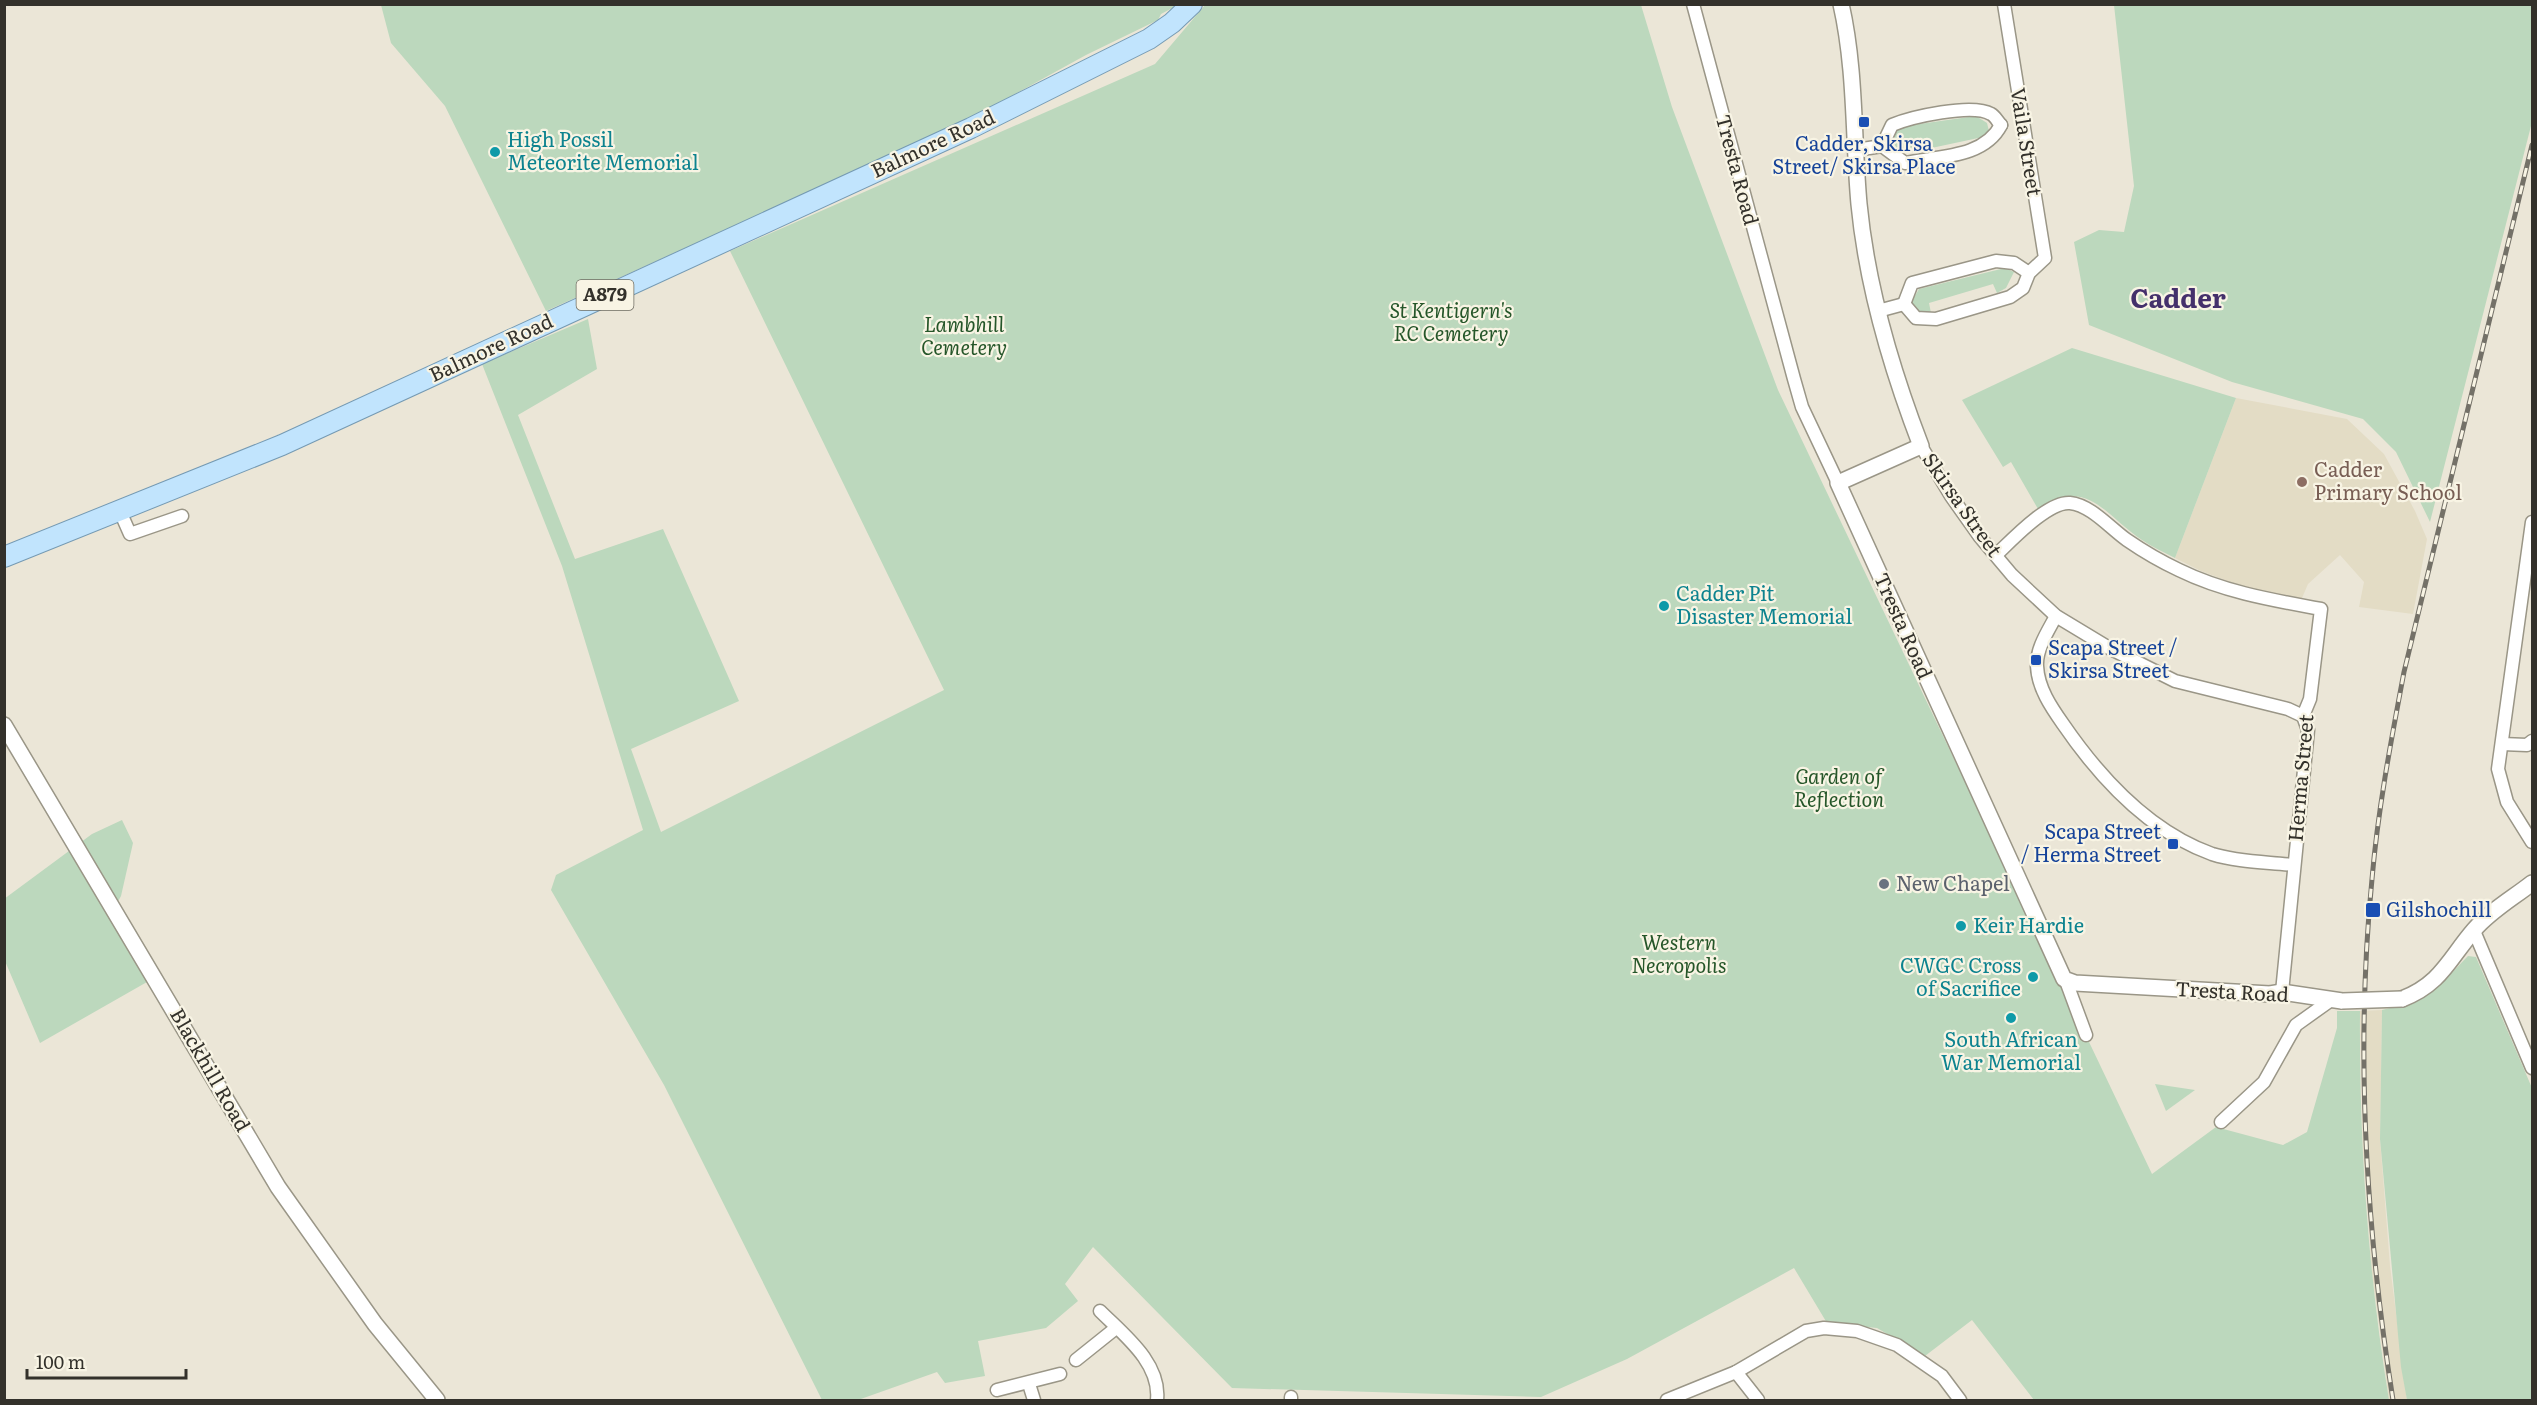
<svg xmlns="http://www.w3.org/2000/svg" width="2537" height="1405" viewBox="0 0 2537 1405" font-family="Literata,serif">
<rect width="100%" height="100%" fill="#ebe6d7"/>
<g fill="#e3dcc5">
<path d="M2236 398 2347 419 2384 454 2415 511 2427 539 2413 614 2359 607 2364 582 2340 555 2308 584 2302 598 2257 592 2201 571 2175 558Z"/>
<path d="M2382 1010 2380 1139 2390 1266 2407 1400H2389L2372 1273 2363 1148 2360 1011Z"/>
</g>
<g fill="#bcd8bd">
<path d="M381 5H1178L1161 14 1158 20 1086 55 966 121 546 311 445 106 391 43Z"/>
<path d="M1205 5H1641L1672 107 1778 390 2152 1174 2216 1127 2283 1145 2307 1132 2337 1028V1011H2360C2359 1141 2368 1272 2389 1400H2034L1972 1320 1925 1356 1877 1328 1827 1323 1794 1268 1627 1359 1541 1397 1232 1388 1093 1247 1065 1284 1078 1301 1046 1328 978 1341 985 1376 945 1383 937 1372 858 1400H822L664 1085 551 890 556 875 643 830 562 566 482 364 588 319 597 369 518 415 575 559 663 529 739 701 631 749 661 832 944 690 730 251 1155 64Z"/>
<path d="M2114 5H2532V122L2430 522 2396 452 2363 419 2232 382 2089 325 2074 242 2099 230 2124 232 2134 186Z"/>
<path d="M1976 116 1987 123 1989 131 1983 137 1908 153 1890 146 1898 127Z"/>
<path d="M2005 268 2014 272 2006 288 1997 293 1993 284 1929 303 1931 313 1921 315 1910 304 1919 289Z"/>
<path d="M2072 348 2236 398 2175 558C2164 552 2152 547 2142 540 2103 514 2088 476 2038 509L2011 462 2003 467 1962 400Z"/>
<path d="M122 820 133 843 121 896 109 918 147 982 40 1043 5 961 4 899 92 834Z"/>
<path d="M2468 956 2476 957 2532 1088V1400H2407L2401 1367 2380 1139 2382 1010C2429 999 2435 990 2468 956Z"/>
<path d="M2155 1084 2195 1090 2166 1111Z"/>
</g>
<g fill="none" stroke-linecap="round" stroke-linejoin="round">
<g stroke="#9a9687" stroke-width="15">
<g id="minor">
<path d="M1693 4 1794 379 1802 407 1838 483"/>
<path d="M1882 146 1892 125C1911 117 1972 103 1991 114 1995 116 1998 122 2001 125"/>
<path d="M1882 146 1905 163C1939 156 1984 158 2001 125"/>
<path d="M1856 150 1882 146"/>
<path d="M1904 304 1916 318 1936 319 2010 297 2023 288 2029 273 2045 258 2004 4"/>
<path d="M1904 304 1912 283 1996 261 2014 263 2029 273"/>
<path d="M1878 311 1904 304"/>
<path d="M1921 446 1951 496 1980 537 2012 575 2056 616 2109 648 2175 681 2288 709 2303 716"/>
<path d="M119 509 130 534 182 516"/>
<path d="M2532 522 2498 769 2507 802 2532 842"/>
<path d="M1996 555C2011 541 2048 501 2070 503 2091 505 2111 529 2127 540 2143 551 2162 562 2179 570 2224 592 2272 600 2321 609L2310 699 2303 716"/>
<path d="M2056 616C2048 631 2036 649 2037 666 2038 688 2051 707 2063 724 2100 778 2148 831 2212 854 2237 862 2267 862 2293 865"/>
<path d="M2502 744 2527 745 2532 741"/>
<path d="M2474 931 2532 1068"/>
<path d="M2066 981 2086 1035"/>
<path d="M2282 992 2308 730 2303 716"/>
<path d="M2221 1122 2264 1082 2296 1025 2331 1000"/>
<path d="M1100 1311C1124 1335 1161 1363 1157 1400"/>
<path d="M1076 1360 1116 1328"/>
<path d="M1736 1372 1758 1400"/>
<path d="M1029 1384 1034 1400"/>
<path d="M997 1390 1060 1374"/>
<path d="M1291 1400V1397"/>
<path d="M1667 1400 1736 1372 1806 1331 1824 1328 1857 1331 1897 1345 1942 1376 1960 1400"/>
</g>
</g>
<g stroke="#9a9687" stroke-width="18">
<g id="tertiary">
<path d="M1841 4C1856 70 1853 138 1859 204 1867 287 1891 368 1921 446L1838 483 2064 979 2075 983 2270 994 2282 992 2342 1001"/>
<path d="M4 725 278 1187 375 1324 437 1400"/>
<path d="M2402 999C2441 984 2449 959 2474 930 2490 911 2513 898 2532 883"/>
</g>
</g>
<g stroke="#759ab3" stroke-width="22">
<path id="primary" d="M4 557 282 445 971 128 1149 39 1172 23 1192 4"/>
</g>
<use href="#minor" stroke="#fff" stroke-width="12"/>
<use href="#tertiary" stroke="#fff" stroke-width="15"/>
<use href="#primary" stroke="#c1e4fd" stroke-width="20"/>
<g stroke="#747168" stroke-width="5">
<path id="rail" d="M2393 1400C2366 1229 2355 1052 2372 879 2378 809 2391 741 2404 672L2532 145"/>
</g>
<use href="#rail" stroke="#f8f4e4" stroke-width="3" stroke-dasharray="9" stroke-linecap="butt"/>
<g stroke="#9a9687" stroke-width="18" stroke-linecap="butt">
<path id="tertiary-bridge" d="M2342 1001 2402 999"/>
</g>
<use href="#tertiary-bridge" stroke="#fff" stroke-width="15"/>
</g>
<g fill="#1a4fb4" stroke="#f8f4e4" stroke-width="2">
<rect x="1858" y="116" width="12" height="12" rx="3"/>
<rect x="2030" y="654" width="12" height="12" rx="3"/>
<rect x="2167" y="838" width="12" height="12" rx="3"/>
<rect x="2365" y="902" width="16" height="16" rx="3"/>
</g>
<g fill="#0f9aa8" stroke="#f8f4e4" stroke-width="2">
<circle cx="495" cy="152" r="6"/>
<circle cx="1664" cy="606" r="6"/>
<circle cx="1961" cy="926" r="6"/>
<circle cx="2033" cy="977" r="6"/>
<circle cx="2011" cy="1018" r="6"/>
</g>
<circle fill="#8d6e63" stroke="#f8f4e4" stroke-width="2" cx="2302" cy="482" r="6"/>
<circle fill="#6b7280" stroke="#f8f4e4" stroke-width="2" cx="1884" cy="884" r="6"/>
<g text-anchor="middle" stroke-width="4.5" stroke-linejoin="round" paint-order="stroke">
<rect fill="#f8f4e4" stroke="#6e6c62" stroke-width="1.5" x="576.5" y="280" width="57" height="30" rx="4.5"/>
<g font-size="18" font-weight="bold" fill="#33312b">
<text x="605" y="301">A879</text>
</g>
<g font-size="20" fill="#0d838f" stroke="#f8f4e4" text-anchor="start">
<text x="507" y="147">High Possil<tspan x="507" dy="23">Meteorite Memorial</tspan></text>
<text x="1676" y="601">Cadder Pit<tspan x="1676" dy="23">Disaster Memorial</tspan></text>
<text x="1973" y="933">Keir Hardie</text>
<text x="2021" y="973" text-anchor="end">CWGC Cross<tspan x="2021" dy="23">of Sacrifice</tspan></text>
<text x="2011" y="1047" text-anchor="middle">South African<tspan x="2011" dy="23">War Memorial</tspan></text>
</g>
<g font-size="20" fill="#33312b" stroke="#f8f4e4">
<text transform="translate(2026 142) rotate(81)" y="7">Vaila Street</text>
<text transform="translate(933 144) rotate(-25)" y="7">Balmore Road</text>
<text transform="translate(1737 170) rotate(75)" y="7">Tresta Road</text>
<text transform="translate(491 348) rotate(-25)" y="7">Balmore Road</text>
<text transform="translate(1962 505) rotate(55)" y="7">Skirsa Street</text>
<text transform="translate(1903 626) rotate(66)" y="7">Tresta Road</text>
<text transform="translate(2301 778) rotate(-85)" y="7">Herma Street</text>
<text transform="translate(2232 992) rotate(3)" y="7">Tresta Road</text>
<text transform="translate(210 1070) rotate(60)" y="7">Blackhill Road</text>
</g>
<g font-size="20" fill="#164399" stroke="#f8f4e4" text-anchor="start">
<text x="1864" y="151" text-anchor="middle">Cadder, Skirsa<tspan x="1864" dy="23">Street/ Skirsa Place</tspan></text>
<text x="2048" y="655">Scapa Street /<tspan x="2048" dy="23">Skirsa Street</tspan></text>
<text x="2161" y="839" text-anchor="end">Scapa Street<tspan x="2161" dy="23">/ Herma Street</tspan></text>
<text x="2386" y="917">Gilshochill</text>
</g>
<g font-size="20" font-style="italic" fill="#255629" stroke="#f8f4e4">
<text x="1451" y="318">St Kentigern's<tspan x="1451" dy="23">RC Cemetery</tspan></text>
<text x="964" y="332">Lambhill<tspan x="964" dy="23">Cemetery</tspan></text>
<text x="1839" y="784">Garden of<tspan x="1839" dy="23">Reflection</tspan></text>
<text x="1679" y="950">Western<tspan x="1679" dy="23">Necropolis</tspan></text>
</g>
<g font-size="20" fill="#785e54" stroke="#f8f4e4" text-anchor="start">
<text x="2314" y="477">Cadder<tspan x="2314" dy="23">Primary School</tspan></text>
</g>
<g font-size="20" fill="#5b616d" stroke="#f8f4e4" text-anchor="start">
<text x="1896" y="891">New Chapel</text>
</g>
<g font-size="26" font-weight="bold" fill="#44306b" stroke="#f8f4e4">
<text x="2178" y="308">Cadder</text>
</g>
</g>
<rect width="2537" height="1405" fill="none" stroke="#33312b" stroke-width="12"/>
<path d="M27 1369v9h159v-9" fill="none" stroke="#33312b" stroke-width="3"/>
<text x="36" y="1369" font-size="18" fill="#33312b" stroke="#f8f4e4" stroke-width="4.5" paint-order="stroke">100 m</text>
</svg>
